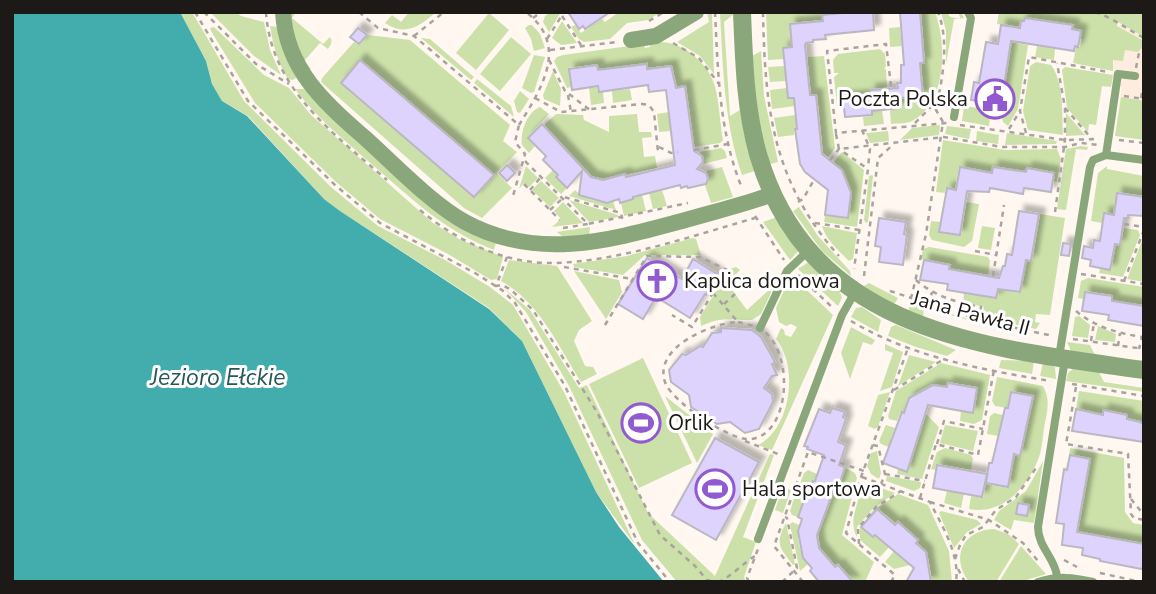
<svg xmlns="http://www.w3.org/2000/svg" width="1156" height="594" viewBox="0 0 1156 594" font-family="'Nunito Sans',sans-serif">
<defs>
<filter id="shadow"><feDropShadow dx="6" dy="-6" stdDeviation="2" flood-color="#0004"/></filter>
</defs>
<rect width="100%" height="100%" fill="#fff7f0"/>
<path fill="#feeddf" d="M1121 12 1144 15V133L1116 129 1122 87 1112 85 1114 60Z"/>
<g fill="#cce1a9">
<path d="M180 12H192L244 101 331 187 378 226 447 261 490 287 513 305 564 392 635 545 596 492 522 341 489 308 340 211 324 199 248 116 222 101 212 84 206 61Z"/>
<path d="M210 12H236L241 16 264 22 270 50 281 75 254 56Z"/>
<path d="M289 12H296L292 18 323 44 330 37C333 41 331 45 328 49L320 43 304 61 311 69H306L298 54Z"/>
<path d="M409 12H436C420 26 406 37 385 23L392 15 401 22Z"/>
<path d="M551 12H561L549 32 543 22 545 16Z"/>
<path d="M619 12H661L648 20 627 23 610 39 584 42 579 39 571 27 575 25 581 33 602 19 605 22Z"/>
<path d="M707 12H712L714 74 700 56 677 42 709 22Z"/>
<path d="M720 12 734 14 724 22 730 116 740 110 746 142 755 171 742 175C724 122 723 68 720 12Z"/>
<path d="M766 12H849L822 15V20L790 23 792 47 783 48 784 59 768 60Z"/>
<path d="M921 12H935C947 44 947 103 912 121 907 124 897 123 891 124L890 110 901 109 900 99 924 97 921 64 925 63Z"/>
<path d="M941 12H947L950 17 961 19 958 12H961L964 18 954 19 946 64V31Z"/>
<path d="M999 12H1144V37L1118 22 1117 26 1144 41V45L1138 52 1125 50 1123 61 1113 60V71L1073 63 1076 47H1080L1082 39 1080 38 1081 30 1073 29V25L1025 18 1024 21H1021L1019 27 997 24Z"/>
<path d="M489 13 509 30 476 70 456 53Z"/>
<path d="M562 21 577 43 561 45 552 38Z"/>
<path d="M529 25H532L540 34 545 48 534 51 531 39 525 28Z"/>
<path d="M270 26 278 27 282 47 297 77 293 80 288 79C278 63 273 45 270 26Z"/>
<path d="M214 27 264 75 289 88 311 115 433 223 459 239 503 257 497 279 491 280 448 254 380 219 336 182 255 103 211 31 210 28Z"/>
<path d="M900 27 902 46 890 47 889 28Z"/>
<path d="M368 35 410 40 510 125 503 141 517 152 497 173 512 188 482 218 464 208 321 82 322 78 354 42 359 45Z"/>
<path d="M511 37 531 54 500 91 480 74Z"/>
<path d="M421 38 430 39 474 77 471 80Z"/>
<path d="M658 42C681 41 705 60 713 81 719 94 720 125 723 140L720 143 694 147 686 86 677 87 672 65 648 68 647 63 598 70 597 64 569 68 571 87 567 88 554 61 557 57 563 55 644 44 645 48 650 47V43Z"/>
<path d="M1011 42 1028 45 1018 109 1008 126 1003 122 1001 113Z"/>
<path d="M1037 46 1055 49 1054 60 1035 57Z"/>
<path d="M880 49 885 54 886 67 884 68 886 70 887 88 869 89 870 95 843 98V106H837L834 77 839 73H834L833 60 838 54Z"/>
<path d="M761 51 764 96 778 162 770 164 758 120 752 56Z"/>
<path d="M534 55 545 57 534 92 531 93 522 88Z"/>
<path d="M824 56 835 148 828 157 823 153 817 94H811L807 57Z"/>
<path d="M1036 62 1051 65C1064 82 1062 114 1063 135L1028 130 1023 111 1030 66Z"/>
<path d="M785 66 786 81 770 82 768 67Z"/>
<path d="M1065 67 1113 75 1111 87 1102 86 1096 125 1089 124 1088 132 1067 108 1062 70Z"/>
<path d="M553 71 561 89 560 106 544 99 543 95Z"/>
<path d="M477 79 511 106 514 117 474 83Z"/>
<path d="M597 87 598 92H603L604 103 591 105 589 88Z"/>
<path d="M787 88 788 99 794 98 795 106 772 109 770 90Z"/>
<path d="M295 89H305L496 242 494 250C442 230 409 196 368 161 342 138 316 117 295 89Z"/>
<path d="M630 89 632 100 613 103 612 91Z"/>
<path d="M520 91 529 99 520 113 517 112 514 101Z"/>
<path d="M1121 97 1144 101V140L1115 136Z"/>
<path d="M964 106 991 110 989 126 962 121Z"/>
<path d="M540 107 549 114 528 137 535 146 529 153 522 145C520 132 527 112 540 107Z"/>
<path d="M882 110 884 124 864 126 863 117 873 116V111Z"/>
<path d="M669 112 671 131 659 132 657 114Z"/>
<path d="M1066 113 1085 135 1066 136Z"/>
<path d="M556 114 583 115 584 120 609 132V116L637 114 639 132H651L652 137 642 138 644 157 655 156 657 168 603 179 591 176 560 147 562 144 544 125Z"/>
<path d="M795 115 797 128 794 129V135L778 137 774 118Z"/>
<path d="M940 125 939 135 900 140 912 128Z"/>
<path d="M947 126 971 129 969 139 945 134Z"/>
<path d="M888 131 889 141 870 143 866 133Z"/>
<path d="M977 131 999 135 998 144 976 141Z"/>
<path d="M1007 133 1057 141 1056 144 1005 145Z"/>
<path d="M943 140 1005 150 1057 149 1061 159 1057 182 1053 181 1054 172 1027 168 1026 172 993 166 992 172 959 167 955 189 946 187 945 193 936 192Z"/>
<path d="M1081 146 1088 147 1087 150 1076 149 1066 210 1057 209 1066 149Z"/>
<path d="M721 148 725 151 727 158 703 164 700 152Z"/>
<path d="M842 152 864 170 857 227 824 222 825 215 848 218 841 174 843 172 833 163Z"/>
<path d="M526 166 538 178 529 187 524 183 519 189Z"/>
<path d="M1107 166V169L1144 176V196L1117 192 1113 215 1104 213 1102 223 1091 221 1098 173Z"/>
<path d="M722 167 733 197 711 203 705 185 709 179 706 171Z"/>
<path d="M553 170 557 175 556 177 567 188 561 194 545 178Z"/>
<path d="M872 175 873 176 868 222 866 223 864 220 869 176Z"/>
<path d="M541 181 559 198 550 207 532 190Z"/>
<path d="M575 190C583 199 601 204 613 201L616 210 569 196Z"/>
<path d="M662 190 667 206 653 209 649 193Z"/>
<path d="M642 195 646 211 624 216 621 203Z"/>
<path d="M569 200 618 215V217L589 222Z"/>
<path d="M563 202 583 223 552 227 561 219 554 211Z"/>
<path d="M966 202 979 204 972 241 964 247 932 240 929 235 931 221 940 222 939 232 961 236Z"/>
<path d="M799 207 818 236 850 271 851 276 822 251 793 211Z"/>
<path d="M1040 214 1065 218 1050 315 1036 314 1035 322 1040 323 1036 329 982 318 984 307 963 302 964 293 996 299 998 289 1020 293 1026 261H1032Z"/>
<path d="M777 217 800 249 790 260 763 222Z"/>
<path d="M822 226 857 233 853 259 849 261C839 251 826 240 822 226Z"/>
<path d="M982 226 995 228 991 250 978 248Z"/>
<path d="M590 227 589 236 563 237 557 232Z"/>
<path d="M1123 228 1138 230 1140 235 1123 277 1099 273 1100 269 1111 270 1115 244 1121 245Z"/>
<path d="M1144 236V282L1127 279Z"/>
<path d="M693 238 696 239 701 255H645L623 275 574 267 573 264 627 256Z"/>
<path d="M929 247 988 257 990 261 988 275 950 269V264L921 259 923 249Z"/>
<path d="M509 260 557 266 592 321 579 330 574 341 585 366 593 367 597 374 581 382C558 346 540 303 501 281Z"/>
<path d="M810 261 839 289 842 298 838 306 798 269Z"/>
<path d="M736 267 740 270 727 283 747 310 770 289 771 293 761 314 752 320C731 320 722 316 701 326L700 317 730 269Z"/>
<path d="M574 271 619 280 622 292 606 319Z"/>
<path d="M791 275 833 315 772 450 758 445C791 429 799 366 776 339L781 328 784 330 785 335 791 337 797 327 791 324 786 326 779 322 776 308Z"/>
<path d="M1088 278 1144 287V305L1112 301V295L1085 291 1084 299 1078 298 1081 281Z"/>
<path d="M869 283 898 298 895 303H886L864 286Z"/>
<path d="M504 288 530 310 579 388 587 385 648 513 715 576 770 454 774 455 743 537 756 542 744 577 746 582H677L642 540 569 386 526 312Z"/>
<path d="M909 301 994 327 924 308 923 318 909 311Z"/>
<path d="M862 307 881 320 878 332 851 317 856 308Z"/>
<path d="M1079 316 1090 325 1088 338 1072 336 1075 317Z"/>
<path d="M896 325 956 350 947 356 916 347 888 336 891 327Z"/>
<path d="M1098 326 1116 334 1115 342 1095 340Z"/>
<path d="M851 327 875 340 872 345 863 342 850 379 841 353Z"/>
<path d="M1067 342 1090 345 1095 355 1071 351Z"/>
<path d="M885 344 903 352 892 387 880 391 893 353 885 350Z"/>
<path d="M909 355 936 362 898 386Z"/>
<path d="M643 358 692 463 639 488 589 384Z"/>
<path d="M1001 360 1034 361 1032 374 999 368Z"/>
<path d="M941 363 990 375 982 420 974 424 960 421 961 411 973 413 977 387 948 382 947 387 932 384 909 398 904 413 901 412 897 421 889 419 888 416 896 391Z"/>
<path d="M1043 363 1055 367 1056 379 1040 376Z"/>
<path d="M1074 368 1099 372 1104 382 1144 388V392L1066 381 1068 373Z"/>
<path d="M997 377 1043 386C1051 400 1047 412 1044 428 1043 436 1042 446 1040 454 1030 485 1003 516 969 509L971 496 983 498 986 484 1008 488 1014 456H1020L1034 396 1011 391 1007 408 995 406 992 401Z"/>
<path d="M1079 391 1144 401V425L1140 421 1127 418V414L1104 410 1102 414 1076 409Z"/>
<path d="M890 392 878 427 875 429 868 426 878 395Z"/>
<path d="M665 396 713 434 697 463Z"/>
<path d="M994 413 1003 415 998 436 987 434 990 416Z"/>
<path d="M926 414 939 427 922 479 897 474 898 469 907 472Z"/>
<path d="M886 425 895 428 891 438 894 440 891 448 881 444 879 441Z"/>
<path d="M945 425 978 431 973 451 940 443Z"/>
<path d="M945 448 971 455 973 459 971 470 937 464 935 470 931 469 937 452Z"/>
<path d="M1070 448 1124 458 1125 512 1133 523 1144 525 1143 543 1077 532 1090 459 1069 455Z"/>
<path d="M877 451 881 473 879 479 871 474 867 466 871 453Z"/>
<path d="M1043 461 1034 523 1014 520 1011 530 994 520 999 511 1026 491Z"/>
<path d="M845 468 855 473 857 478 842 535 874 562 865 582H854L838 563 835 565 820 548 818 534 835 487 838 488Z"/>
<path d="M808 470 817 474 810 490 799 486 804 473Z"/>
<path d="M887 476 921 482 920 488 914 491 886 481Z"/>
<path d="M869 484 895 493 872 509 857 527V537C848 523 858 503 862 487Z"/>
<path d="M783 487 791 490 783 513 775 510Z"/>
<path d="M947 491 964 494 961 508 944 503Z"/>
<path d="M796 492 806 496 798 517 792 515 790 511Z"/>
<path d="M898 494 928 505 949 551 952 582H931L932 580 929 578 931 574 928 557 924 554 926 551 917 543 918 540 877 508Z"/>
<path d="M941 511 977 520 981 524 967 532 954 548 939 513Z"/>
<path d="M792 522 799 525C796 536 800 555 808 564L800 571 790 525Z"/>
<path d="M786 523 795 564 793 565C779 547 775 543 786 523Z"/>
<path d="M860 527 873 537 875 536 890 546 880 557 860 540Z"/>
<path d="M994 529 1008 534 1019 544 996 582H969C950 557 963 530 994 529Z"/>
<path d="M1021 546 1046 574 1020 582H999Z"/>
<path d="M894 551 910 565 894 569 885 562Z"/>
</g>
<path fill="#43acac" d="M12 12H180L206 61 212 84 222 101 247 116 324 199 340 211 489 309 522 341 596 492 619 527 664 582H12Z"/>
<g fill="#ddd3fd" stroke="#bab7c2" stroke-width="2" filter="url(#shadow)">
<path d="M568 12H610L585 29 583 26 579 29Z"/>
<path d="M853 12H873L874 30 825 35 826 39 813 40V42L806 43 805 45 810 95H816L822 154 842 170 851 193 848 218 825 215 828 190 805 172 800 164 795 129H797L794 98H788L783 48 792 47 790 24 823 21 822 15Z"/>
<path d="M900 12H920L924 63H920L923 97 899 98 900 108 872 111V115L845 117 843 98 870 96V90L898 88 897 83H901V65H904Z"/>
<path d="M1025 18 1073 25 1072 29 1081 31 1078 47 1075 46 1074 51 1011 41 1001 105 971 100 974 82 979 83 986 42 998 44 1001 25 1020 28 1021 21H1024Z"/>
<path d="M358 28 367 35 359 44 350 37Z"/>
<path d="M360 60 494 175 474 197 341 83Z"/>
<path d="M647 64V69L671 66 676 88 685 86 694 151 702 156 703 162 697 169 706 173 708 179 706 184 688 188 687 186 681 188 680 185 633 197V199L620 203 619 199 607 203 579 195 582 171 567 188 556 177 558 175 543 160 546 156 528 138 542 124 591 177 603 180 625 174 626 177 675 165 666 90 649 92 648 85 599 92 598 86 572 90 569 69 597 65 598 70Z"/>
<path d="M507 165 515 173 507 181 499 173Z"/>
<path d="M960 167 992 173 993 167 1026 172 1027 168 1054 173 1051 192 1024 188 1023 194 990 188 989 192 967 191 960 235 939 232 947 188 956 190Z"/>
<path d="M1117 193 1144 197V216L1128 215V218H1124L1120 245 1115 244 1110 270 1090 266 1091 260 1082 258 1084 246 1093 248 1094 240 1100 241 1104 213 1114 215Z"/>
<path d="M1019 211 1039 214 1031 261 1026 260 1020 292 998 289 996 298 947 290 948 284 920 280 924 260 950 265 949 269 999 278 1003 266H1005L1007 254 1012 255Z"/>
<path d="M879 218 906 222 904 234 907 235 903 265 879 262 881 247 875 246Z"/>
<path d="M1063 243 1071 244 1069 256 1061 255Z"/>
<path d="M647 258 682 279 693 259 717 274 706 295 705 294 690 318 656 297 643 319 618 304Z"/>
<path d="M1085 292 1112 296V301L1144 306V326L1108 320 1109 315 1082 311Z"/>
<path d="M721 328 752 330 761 337 775 362 772 364 777 375 772 376 764 388 772 394 773 402 759 429 745 433 730 422 717 424 691 407 689 395 671 382 669 370 682 354 686 355 700 346 703 347 712 333 721 332Z"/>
<path d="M948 383 977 388 973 413 928 405 907 472 883 463 902 412 904 413 909 398 933 385 947 387Z"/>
<path d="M1011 392 1033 396 1020 456 1014 454 1008 487 986 483 989 463H992L1005 408H1008Z"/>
<path d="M832 408 845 412 843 417 846 419 838 442 846 445 839 465 845 467 838 488 835 487 817 535 819 548 835 567 838 565 853 582H819L810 571 812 568 803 558 798 531 802 519 798 517 808 490 810 491 813 481H815L824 455 807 449 808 447 804 446 819 409 830 413Z"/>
<path d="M1076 409 1103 415V410L1127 415V419L1140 422 1144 425V442L1072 431Z"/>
<path d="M715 438 759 462 716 540 672 515Z"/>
<path d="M1070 455 1090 459 1077 532 1144 544V567L1141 569 1100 561V559L1082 555 1083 548 1062 545 1064 524 1056 523 1064 469 1067 470Z"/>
<path d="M937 465 987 474 982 497 933 488Z"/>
<path d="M1018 503 1029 505 1027 516 1016 514Z"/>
<path d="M877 509 895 525 898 522 918 540 916 543 926 552 931 582H906L914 568 875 535 873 537 861 527Z"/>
</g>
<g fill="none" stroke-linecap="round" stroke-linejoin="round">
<g stroke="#a9a39e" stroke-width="2.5" stroke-dasharray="5 5" stroke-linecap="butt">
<path d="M195 12 248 101 334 184 380 223 475 273 502 290 515 303 565 386 638 543 670 582"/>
<path d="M204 12 256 64 289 84"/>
<path d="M266 12C271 89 333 133 387 180"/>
<path d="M359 12 378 28 414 36 519 125 515 142 525 154 513 196"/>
<path d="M715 12C718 72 719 132 742 188"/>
<path d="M763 12C765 108 772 181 839 256"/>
<path d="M1095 12C1113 18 1127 29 1144 38"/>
<path d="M562 16 581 45"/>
<path d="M533 18 541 12"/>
<path d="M649 21 664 12"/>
<path d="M414 36 444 12"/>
<path d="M547 39 564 12"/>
<path d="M673 43 699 58 719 84"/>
<path d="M550 50 617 42"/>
<path d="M549 60 565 91 590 110"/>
<path d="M1136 68 1139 53 1144 48"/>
<path d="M891 86 886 44 827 51 836 133 947 123"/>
<path d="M568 95 571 112"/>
<path d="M1124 96 1144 99"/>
<path d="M535 98 561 112 642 104 649 105 654 112 658 152"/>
<path d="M1141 98 1144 83"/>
<path d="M1065 108 1092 139"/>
<path d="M915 123 937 101"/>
<path d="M519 125C541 89 570 46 526 12"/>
<path d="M960 125 1065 140 1099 139"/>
<path d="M1009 129 1020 111"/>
<path d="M862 130 870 149 868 167"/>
<path d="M1026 133 1020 111 1029 57 1108 72"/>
<path d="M836 134 839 149 944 137 1002 147H1065L1081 143 1099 145"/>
<path d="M1119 140 1144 143"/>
<path d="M659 147 671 153 678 152"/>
<path d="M694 150 728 144"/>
<path d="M830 160 839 149 868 169 854 269"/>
<path d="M525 161 588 224 688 203"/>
<path d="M524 184 560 220"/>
<path d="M530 190 541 177"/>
<path d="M798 202 803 199 814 180"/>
<path d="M420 210C455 240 505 264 552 263 617 262 692 236 755 218"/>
<path d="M550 210 564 197 621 213 622 219"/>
<path d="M1055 212 1065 140V108L1057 63"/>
<path d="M755 216 784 260"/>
<path d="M815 223 860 230"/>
<path d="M1124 224 1144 227"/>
<path d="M563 228 588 224"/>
<path d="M975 251 996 255"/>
<path d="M507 257 496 286 502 285 510 289 533 310 597 412 660 535 695 566 707 580 714 582"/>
<path d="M564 267 632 279"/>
<path d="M1081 274 1144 284"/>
<path d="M798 275 834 309"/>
<path d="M864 276 878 158 894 144"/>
<path d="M993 276 1004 205"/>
<path d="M916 280C934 296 958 303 981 307L979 320"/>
<path d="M1124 281 1144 230"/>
<path d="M890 291 979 320 1053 336"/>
<path d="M713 293 738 322"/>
<path d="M911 299 926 234 943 122 936 110C942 79 950 43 938 12"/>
<path d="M724 304 735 294"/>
<path d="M929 305 932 292"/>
<path d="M1076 311C1095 327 1117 333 1142 337L1139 349"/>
<path d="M851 321C911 357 983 370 1051 381"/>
<path d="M738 322C745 324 753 325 759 328 795 347 792 434 751 439 731 442 671 401 665 382 653 347 712 323 738 322Z"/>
<path d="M605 325 647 256 700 257 727 270 692 327 672 315"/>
<path d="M1073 339 1144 349"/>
<path d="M1091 341 1094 323"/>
<path d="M1118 346 1120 333"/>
<path d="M1072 384 1144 396"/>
<path d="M1076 387 1066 444 1128 454 1131 514 1134 518 1144 520"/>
<path d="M894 390 944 359"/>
<path d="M745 441 778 454"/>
<path d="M937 444 944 421 983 429"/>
<path d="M873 445 878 446 885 474 881 484"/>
<path d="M885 474 925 481"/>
<path d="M862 477 930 502C942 526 960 554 956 582"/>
<path d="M920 498 936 444 978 455 994 370"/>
<path d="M1131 499 1144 515"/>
<path d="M930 502 989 520 1023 543 1038 561"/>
<path d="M859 544 858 528 876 507 901 491"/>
<path d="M955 559 960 545 966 535 983 527 996 510 1016 497 1036 468"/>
<path d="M1064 560 1077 567"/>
<path d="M958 569 965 582"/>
<path d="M1100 573 1141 582"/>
<path d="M718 582C730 578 743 563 755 556"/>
<path d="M749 582 747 578 758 549"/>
<path d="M782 582 797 568 787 518 785 517"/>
<path d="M803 582 774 546 808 452 864 471"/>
<path d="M891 582 895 575 846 533 861 477 908 348"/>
</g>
<g stroke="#8aa77b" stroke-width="8">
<path d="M954 117 971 18 968 12"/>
<path d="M1106 155 1118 74 1135 76"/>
<path d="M760 328 787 271 810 249"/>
<path d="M1059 357 1090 167 1093 160 1106 155 1144 160"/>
<path d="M758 539 842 315 855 292"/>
<path d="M1057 576C1055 558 1038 547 1038 527L1065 359"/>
<path d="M1038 582C1058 576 1073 577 1093 582"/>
</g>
<g stroke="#8aa77b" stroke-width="16">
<path d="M283 12C286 68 324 103 364 137 393 163 432 204 465 222 537 261 608 241 682 221 713 212 743 205 773 194"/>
<path d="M631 40 656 36 696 12"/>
</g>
<path stroke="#8aa77b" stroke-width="18" d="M742 12C744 60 745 108 758 154 810 334 988 348 1144 370"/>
</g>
<defs>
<g id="civic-ring" transform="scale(2.0125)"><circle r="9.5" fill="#fff" stroke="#925ad1" stroke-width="1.5"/><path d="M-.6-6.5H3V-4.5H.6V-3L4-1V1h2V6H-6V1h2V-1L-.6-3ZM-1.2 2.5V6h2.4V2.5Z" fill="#925ad1"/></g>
<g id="church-ring" transform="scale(2.0125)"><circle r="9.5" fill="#fff" stroke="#925ad1" stroke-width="1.5"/><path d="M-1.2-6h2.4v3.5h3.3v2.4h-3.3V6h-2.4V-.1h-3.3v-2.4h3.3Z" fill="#925ad1"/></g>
<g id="stadium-ring" transform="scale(2.0125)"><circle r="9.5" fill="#fff" stroke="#925ad1" stroke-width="1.5"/><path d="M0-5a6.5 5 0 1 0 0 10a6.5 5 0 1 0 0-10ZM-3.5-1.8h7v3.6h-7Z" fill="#925ad1"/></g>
</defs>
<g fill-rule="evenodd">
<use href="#civic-ring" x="995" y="99"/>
<use href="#church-ring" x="657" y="281"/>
<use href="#stadium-ring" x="641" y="423"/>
<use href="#stadium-ring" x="715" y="489"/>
</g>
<g text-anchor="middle" stroke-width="6" stroke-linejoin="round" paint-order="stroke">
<g font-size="21" fill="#1d1916" stroke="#fff" text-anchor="start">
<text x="968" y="106" text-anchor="end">Poczta Polska</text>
<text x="684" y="288">Kaplica domowa</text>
<text x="668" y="430">Orlik</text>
<text x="742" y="496">Hala sportowa</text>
</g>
<g font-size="21" fill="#1d1916" stroke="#fff">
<text transform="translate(971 313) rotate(15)" y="7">Jana Pawła II</text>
</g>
<g font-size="23" font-style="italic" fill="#295757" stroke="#fff">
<text x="218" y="385">Jezioro Ełckie</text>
</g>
</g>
<rect width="1156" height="594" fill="none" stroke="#1d1916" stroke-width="28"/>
</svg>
